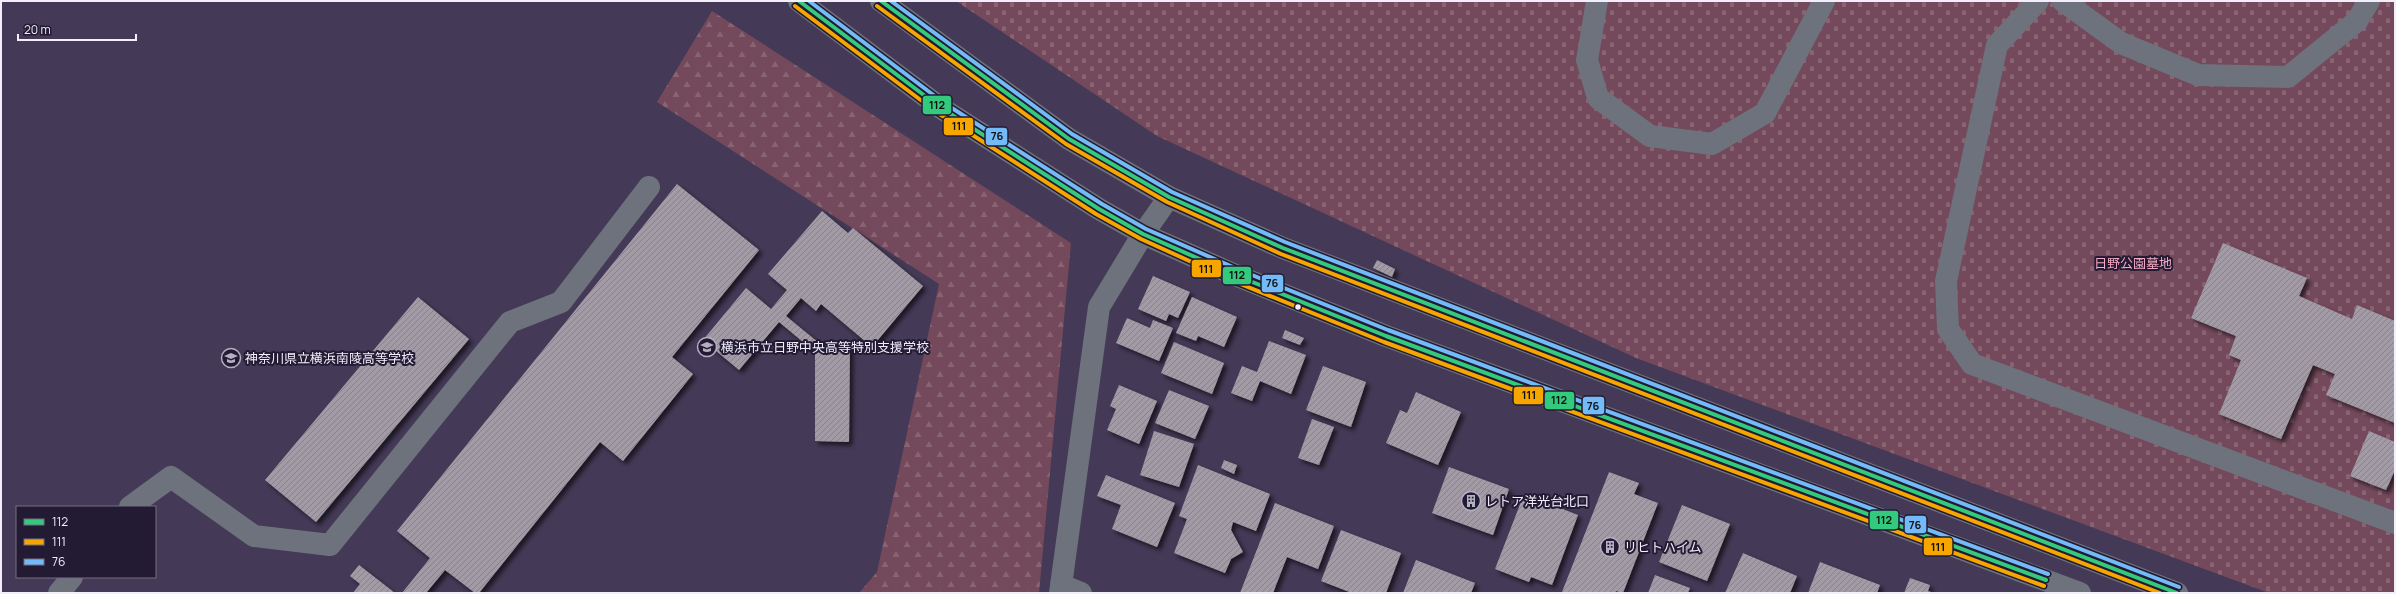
<svg xmlns="http://www.w3.org/2000/svg" width="2396" height="594" viewBox="0 0 2396 594" font-family="Manrope,'Noto Sans JP',sans-serif">
<defs>
<pattern id="forest-firs" width="22" height="20" patternUnits="userSpaceOnUse"><rect width="22" height="20" fill="#74495b"/><path d="M5 1l3.5 6h-7zM16 11l3.5 6h-7z" fill="#886473"/></pattern>
<pattern id="cemetery-stones" width="16" height="16" patternUnits="userSpaceOnUse"><rect width="16" height="16" fill="#74495b"/><path d="M2 7V4a2 2 0 0 1 4 0v3zM10 15v-3a2 2 0 0 1 4 0v3z" fill="#886473"/></pattern>
<pattern id="building-hatch" width="6" height="6" patternUnits="userSpaceOnUse"><rect width="6" height="6" fill="#a29ba6"/><path d="M-1 1l2-2M0 6l6-6M5 7l2-2" fill="none" stroke="#87828b"/></pattern>
<filter id="shadow"><feDropShadow dx="3.5" dy="3.5" stdDeviation="2" flood-color="#0009"/></filter>
</defs>
<rect width="100%" height="100%" fill="#443956"/>
<path fill="url(#forest-firs)" d="M712 11 1071 243 1039 593H859L877 572 939 284 657 102Z"/>
<path fill="url(#cemetery-stones)" d="M956 1H2395V593H2269L1636 358 1157 136Z"/>
<g fill="url(#building-hatch)" filter="url(#shadow)">
<path d="M677 184 759 250 672 357 693 374 623 461 600 442 479 593H475L445 570 426 593H402L430 558 397 531Z"/>
<path d="M822 211 848 233 853 228 923 286 872 347 821 304 816 311 801 298 786 316 819 343H850L849 442 815 441V352L779 322 739 370 703 340 746 288 771 309 787 290 768 274Z"/>
<path d="M2223 243 2307 278 2299 296 2352 319 2357 305 2395 321V423L2326 395 2335 374 2313 365 2281 439 2219 414 2241 360 2229 355 2236 336 2191 318Z"/>
<path d="M1377 260 1395 269 1392 277 1373 268Z"/>
<path d="M1153 276 1190 292 1178 318 1169 314 1166 321 1138 309Z"/>
<path d="M418 297 469 339 316 522 265 480Z"/>
<path d="M1192 297 1237 317 1224 347 1198 336 1196 341 1176 333Z"/>
<path d="M1127 318 1150 328 1153 320 1173 328 1159 361 1116 343Z"/>
<path d="M1285 330 1304 338 1300 345 1282 338Z"/>
<path d="M1269 341 1306 355 1291 394 1260 381 1252 401 1231 393 1242 366 1257 372Z"/>
<path d="M1174 342 1224 363 1212 394 1161 373Z"/>
<path d="M1323 366 1366 382 1351 427 1306 410Z"/>
<path d="M1119 385 1157 401 1139 444 1107 430 1116 409 1110 406Z"/>
<path d="M1169 390 1209 406 1195 439 1155 423Z"/>
<path d="M1416 392 1461 412 1438 465 1386 443 1400 410 1407 413Z"/>
<path d="M1312 419 1334 427 1319 465 1298 458Z"/>
<path d="M1154 431 1194 444 1179 487 1140 475Z"/>
<path d="M2369 431 2395 442V470L2386 490 2350 476Z"/>
<path d="M1224 460 1237 465 1234 474 1221 468Z"/>
<path d="M1198 465 1270 494 1256 531 1233 522 1231 530 1243 552 1231 559 1225 573 1174 553 1187 519 1179 516Z"/>
<path d="M1449 467 1509 489 1493 535 1432 513Z"/>
<path d="M1609 472 1639 483 1634 494 1658 503 1623 593 1616 591 1615 593H1565L1562 592Z"/>
<path d="M1106 475 1175 503 1157 547 1112 529 1121 505 1097 496Z"/>
<path d="M1524 494 1578 515 1552 585 1531 577 1529 582 1495 569Z"/>
<path d="M1275 503 1334 526 1318 569 1287 557 1273 593H1240Z"/>
<path d="M1682 505 1730 524 1707 581 1659 562Z"/>
<path d="M1341 530 1401 553 1386 593H1352L1321 581Z"/>
<path d="M1743 553 1797 576 1790 593H1725Z"/>
<path d="M1416 560 1475 583 1471 593H1403Z"/>
<path d="M1820 562 1880 585 1877 593H1808Z"/>
<path d="M359 565 395 593H353L360 584 350 576Z"/>
<path d="M1655 575 1690 588 1688 593H1648Z"/>
<path d="M1910 578 1930 585 1928 591 1934 593H1904Z"/>
</g>
<g fill="none" stroke-linecap="round" stroke-linejoin="round">
<g stroke="#6d727c" stroke-width="22">
<path d="M1597 1 1587 60 1598 98 1650 136 1712 144 1765 113 1824 1"/>
<path d="M2038 1 1997 45 1946 281 1948 329 1972 364 2395 523"/>
<path d="M2063 1 2121 43 2198 75 2288 77 2357 21 2369 1"/>
<path d="M130 507 171 477 254 536 330 545 510 322 561 302 649 187"/>
</g>
<g stroke="#6d727c" stroke-width="22">
<path d="M1061 585 1081 593"/>
<path d="M59 593 72 577"/>
<path d="M1060 593 1099 307 1143 234 1169 197"/>
</g>
<g stroke="#6d727c" stroke-width="22">
<path d="M799 1 941 108 1099 209 1143 234 1240 277 1386 336 2080 593"/>
<path d="M881 1 1069 139 1169 197 1283 248 2177 593"/>
</g>
<g stroke="#231b33" stroke-width="7">
<g id="bus-1">
<path d="M799 1 941 108 1099 209 1143 234 1240 277 1386 336 2046 580"/>
<path d="M881 1 1069 139 1169 197 1283 248 2177 593"/>
</g>
</g>
<g stroke="#231b33" stroke-width="7">
<g id="bus-2">
<path d="M795 6 938 113 1096 214 1141 239 1238 283 1384 342 2044 586"/>
<path d="M877 6 1066 144 1167 202 1281 254 2160 593"/>
</g>
</g>
<g stroke="#231b33" stroke-width="7">
<g id="bus-3">
<path d="M809 1 944 103 1102 204 1146 229 1242 271 1388 330 2048 574"/>
<path d="M891 1 1072 134 1172 192 1285 242 2179 587"/>
</g>
</g>
<use href="#bus-1" stroke="#33ca7d" stroke-width="4"/>
<use href="#bus-2" stroke="#f7a600" stroke-width="4"/>
<use href="#bus-3" stroke="#73baf8" stroke-width="4"/>
</g>
<defs>
<g id="school-ring" transform="scale(1)"><circle r="9.5" fill="#231b33" stroke="#b5afc2" stroke-width="1.5"/><path d="M0-5L7-2L0 1L-7-2ZM-4 1L0 2.5L4 1V4Q0 6-4 4Z" fill="#b5afc2"/></g>
<g id="building-ring" transform="scale(1)"><circle r="9.5" fill="#231b33" stroke="#b5afc2" stroke-width="1.5"/><path d="M-4-6H4V6H1V3H-1V6H-4ZM-2.5-4.3h1.7v1.8h-1.7ZM.8-4.3h1.7v1.8H.8ZM-2.5-1h1.7V.8h-1.7ZM.8-1h1.7V.8H.8Z" fill="#b5afc2"/></g>
</defs>
<g fill-rule="evenodd">
<use href="#school-ring" x="707" y="347"/>
<use href="#school-ring" x="231" y="358"/>
<use href="#building-ring" x="1471" y="501"/>
<use href="#building-ring" x="1610" y="547"/>
</g>
<circle fill="#f2eefc" stroke="#231b33" stroke-width="1.5" cx="1298" cy="307" r="3.5"/>
<g text-anchor="middle" stroke-width="4" stroke-linejoin="round" paint-order="stroke">
<g font-size="13" fill="#f4aac2" stroke="#231b33">
<text x="2133" y="268">日野公園墓地</text>
</g>
<g font-size="13" fill="#f2eefc" stroke="#231b33" text-anchor="start">
<text x="721" y="352">横浜市立日野中央高等特別支援学校</text>
<text x="245" y="363">神奈川県立横浜南陵高等学校</text>
<text x="1485" y="506">レトア洋光台北口</text>
<text x="1624" y="552">リヒトハイム</text>
</g>
</g>
<g stroke="#231b33" stroke-width="1.5">
<rect x="922" y="95" width="30" height="20" rx="4" fill="#33ca7d"/>
<rect x="943" y="117" width="31" height="19" rx="4" fill="#f7a600"/>
<rect x="985" y="127" width="23" height="19" rx="4" fill="#73baf8"/>
<rect x="1191" y="259" width="31" height="19" rx="4" fill="#f7a600"/>
<rect x="1222" y="266" width="30" height="19" rx="4" fill="#33ca7d"/>
<rect x="1261" y="274" width="23" height="19" rx="4" fill="#73baf8"/>
<rect x="1513" y="386" width="31" height="19" rx="4" fill="#f7a600"/>
<rect x="1544" y="391" width="31" height="19" rx="4" fill="#33ca7d"/>
<rect x="1582" y="396" width="23" height="19" rx="4" fill="#73baf8"/>
<rect x="1869" y="510" width="30" height="20" rx="4" fill="#33ca7d"/>
<rect x="1904" y="515" width="23" height="19" rx="4" fill="#73baf8"/>
<rect x="1923" y="537" width="30" height="19" rx="4" fill="#f7a600"/>
</g>
<g font-size="11" text-anchor="middle" font-weight="bold" fill="#111">
<text x="937" y="109">112</text>
<text x="959" y="130">111</text>
<text x="997" y="140">76</text>
<text x="1206" y="273">111</text>
<text x="1237" y="279">112</text>
<text x="1272" y="287">76</text>
<text x="1529" y="399">111</text>
<text x="1559" y="404">112</text>
<text x="1593" y="410">76</text>
<text x="1884" y="524">112</text>
<text x="1915" y="529">76</text>
<text x="1938" y="551">111</text>
</g>
<rect width="2396" height="594" fill="none" stroke="#f2eefc" stroke-width="4"/>
<rect x="16" y="506" width="140" height="72" fill="#231b33" stroke="#766f83"/>
<rect x="24" y="519" width="20" height="6" fill="#33ca7d" stroke="#766f83"/>
<text x="52" y="526" font-size="12" fill="#f2eefc">112</text>
<rect x="24" y="539" width="20" height="6" fill="#f7a600" stroke="#766f83"/>
<text x="52" y="546" font-size="12" fill="#f2eefc">111</text>
<rect x="24" y="559" width="20" height="6" fill="#73baf8" stroke="#766f83"/>
<text x="52" y="566" font-size="12" fill="#f2eefc">76</text>
<path d="M18 34v6h118v-6" fill="none" stroke="#f2eefc" stroke-width="2"/>
<text x="24" y="34" font-size="12" fill="#f2eefc" stroke="#231b33" stroke-width="3" paint-order="stroke">20 m</text>
</svg>
